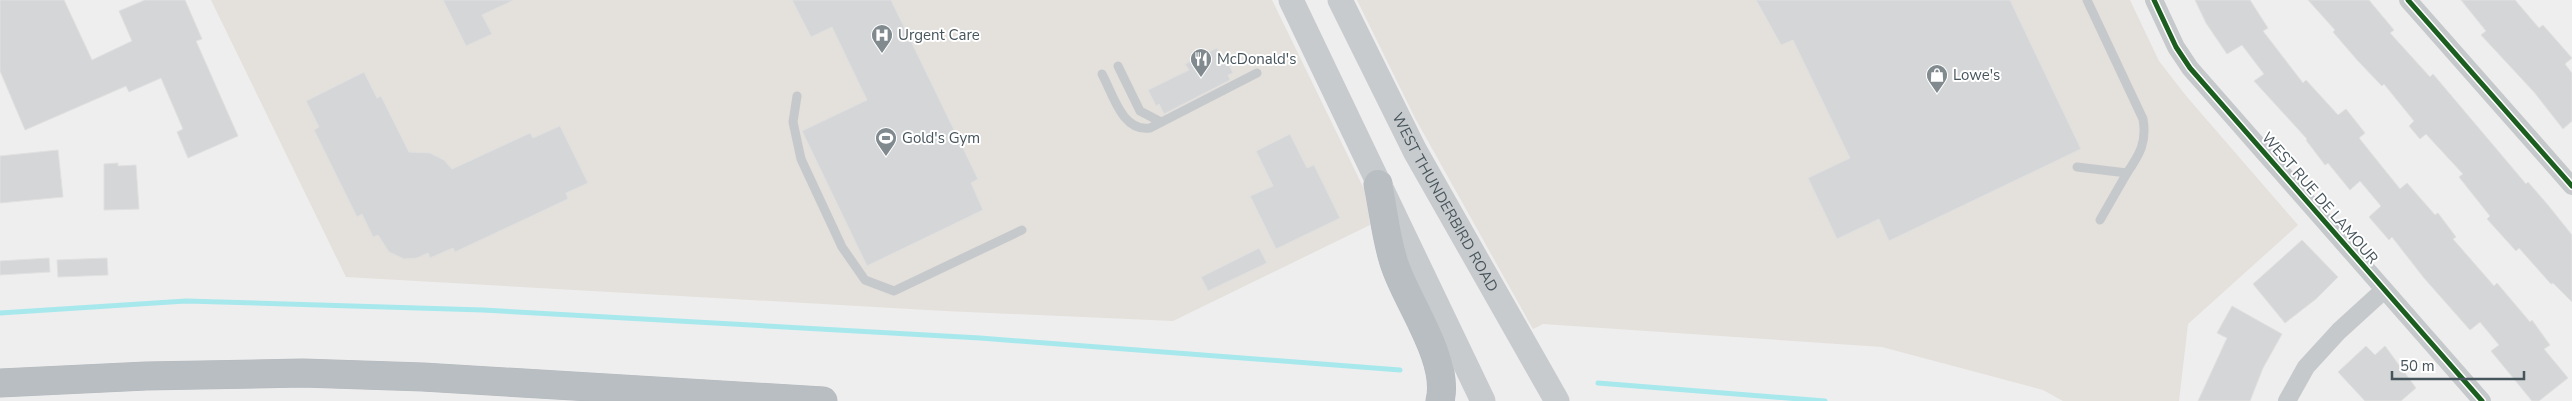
<svg xmlns="http://www.w3.org/2000/svg" width="2572" height="401" viewBox="0 0 2572 401" font-family="'Nunito Sans',sans-serif">
<rect width="100%" height="100%" fill="#efeeee"/>
<g fill="#e4e0dc">
<path d="M211 0H1272L1367 195 1370 225 1173 321 945 311 346 277Z"/>
<path d="M1357 0H2130L2159 61 2187 97 2298 225 2188 324 2179 401H2063L2043 390 1882 347 1543 324 1533 329 1415 118Z"/>
</g>
<g fill="none" stroke-linecap="round" stroke-linejoin="round">
<g stroke="#a7e8ed" stroke-width="5">
<path d="M0 313 186 301 483 310 980 338 1400 370"/>
<path d="M1598 383 1825 401"/>
</g>
</g>
<g fill="#d5d6d7" stroke="#e0e0e1">
<path d="M0 0H64L92 60 132 41 119 11 145 0H185L202 39 196 41 238 136 188 158 177 132 183 129 161 78 129 92 126 86 25 130 0 71Z"/>
<path d="M443 0H514L482 15 492 34 466 46Z"/>
<path d="M792 0H891L978 179 971 183 983 210 867 266 802 131 867 100 832 27 811 37Z"/>
<path d="M1756 0H2010L2081 149 1889 241 1879 219 1837 239 1808 178 1850 158 1793 40 1781 45Z"/>
<path d="M2195 0H2250L2268 28 2263 31 2303 83 2306 80 2338 115 2346 109 2365 133 2359 138 2400 189 2407 183 2435 215 2438 213 2456 237 2453 239 2494 286 2497 283 2530 322 2532 320 2550 345 2544 349 2568 378 2539 401H2532L2491 351 2499 345 2480 322 2470 330 2424 278 2392 237 2389 240 2369 217 2381 206 2360 181 2350 190 2328 163 2325 165 2306 140 2307 139 2254 81 2264 74 2242 45 2227 54 2206 23Z"/>
<path d="M2308 0H2369L2394 30 2390 33 2430 77 2433 74 2526 184 2528 182 2548 205 2572 235V302L2553 283 2551 284 2519 248 2516 251 2487 219 2490 216 2459 177 2463 174 2426 134 2420 139 2409 126 2414 121 2384 84 2382 86 2358 61 2333 32 2335 30Z"/>
<path d="M2461 0H2515L2539 28 2543 25 2572 58 2565 64 2572 73V121L2563 129 2534 92 2481 35 2486 31Z"/>
<path d="M1217 48 1222 58 1225 56 1233 73 1228 75 1230 80 1164 114 1159 104 1156 106 1148 90 1189 70 1185 64Z"/>
<path d="M364 72 377 98 381 96 409 152 430 153 444 160 452 169 530 133 533 138 560 126 588 183 566 193 568 199 455 252 453 248 430 258 428 253 417 258 404 259 389 252 378 235 373 237 362 214 357 217 314 130 319 127 306 101Z"/>
<path d="M1290 134 1307 168 1314 165 1340 218 1276 249 1250 196 1273 186 1256 151Z"/>
<path d="M58 150 63 197 0 203V156Z"/>
<path d="M118 163V166L136 165 139 209 104 210V164Z"/>
<path d="M2302 240 2338 277 2316 299 2285 323 2253 284Z"/>
<path d="M1259 248 1267 263 1208 291 1201 277Z"/>
<path d="M49 258 50 272 0 275V261Z"/>
<path d="M107 258 108 275 58 277 57 260Z"/>
<path d="M2232 306 2282 334 2263 368 2250 401H2198L2227 338 2217 333Z"/>
<path d="M2366 346 2375 355 2385 346 2416 388 2401 401H2365L2338 372Z"/>
</g>
<g fill="none" stroke-linecap="round" stroke-linejoin="round">
<g stroke="#b4babe" stroke-width="29">
<g id="motorway">
<path d="M1378 184C1384 211 1386 242 1396 268 1409 305 1450 361 1440 401"/>
<path d="M0 383 146 376 303 373 423 377 823 401"/>
</g>
</g>
<g stroke="#c6c9cb" stroke-width="9">
<path d="M2087 0 2143 119C2147 142 2140 154 2127 173"/>
<path d="M1118 66 1140 111 1161 122"/>
<path d="M1102 74C1113 94 1122 132 1150 128L1257 73"/>
<path d="M797 96 793 122 801 159 842 247 865 280 894 291 1022 230"/>
<path d="M2077 167 2127 173 2100 220"/>
</g>
<g stroke="#c6c9cb" stroke-width="18">
<path d="M2154 0 2176 47 2190 68 2482 401"/>
<path d="M2408 0 2572 186"/>
<path d="M2287 401 2306 367 2339 331 2384 290"/>
</g>
<g stroke="#c7cbce" stroke-width="25">
<path d="M1291 0 1483 401"/>
<path id="s1" d="M1340 0 1415 151 1557 401"/>
</g>
<use href="#motorway" stroke="#b9bec2" stroke-width="28"/>
<g stroke="#fff" stroke-width="8">
<g id="cycleway">
<path d="M2154 0 2176 47 2190 68 2482 401"/>
<path d="M2408 0 2572 186"/>
</g>
</g>
<use href="#cycleway" stroke="#1b5e20" stroke-width="5"/>
</g>
<defs>
<g id="hospital-pin" transform="scale(1.125)"><path d="M0 17L-7.5 6A9.5 9.5 0 1 1 7.5 6Z" fill="#818a8e" stroke="#fff"/><path d="M-5-5h3v3.5h4V-5h3V5h-3V1.5h-4V5h-3Z" fill="#fff"/></g>
<g id="restaurant-pin" transform="scale(1.125)"><path d="M0 17L-7.5 6A9.5 9.5 0 1 1 7.5 6Z" fill="#818a8e" stroke="#fff"/><path d="M-5-6h1v4h1v-4h1v4h1v-4h1v5L-1.5 .5V6h-2V.5L-5-1ZM5-6V6H3V1.5H1.5Q1.5-4 5-6Z" fill="#fff"/></g>
<g id="shop-pin" transform="scale(1.125)"><path d="M0 17L-7.5 6A9.5 9.5 0 1 1 7.5 6Z" fill="#818a8e" stroke="#fff"/><path d="M-5-2.5h2.3a2.7 3.5 0 0 1 5.4 0H5L5.5 6h-11ZM-1.5-2.5h3a1.5 2.3 0 0 0-3 0Z" fill="#fff"/></g>
<g id="stadium-pin" transform="scale(1.125)"><path d="M0 17L-7.5 6A9.5 9.5 0 1 1 7.5 6Z" fill="#818a8e" stroke="#fff"/><path d="M0-5a6.5 5 0 1 0 0 10a6.5 5 0 1 0 0-10ZM-3.5-1.8h7v3.6h-7Z" fill="#fff"/></g>
</defs>
<g fill-rule="evenodd">
<use href="#hospital-pin" x="882" y="35"/>
<use href="#restaurant-pin" x="1201" y="59"/>
<use href="#shop-pin" x="1937" y="75"/>
<use href="#stadium-pin" x="886" y="138"/>
</g>
<g text-anchor="middle" stroke-width="4" stroke-linejoin="round" paint-order="stroke">
<g font-size="15" fill="#46545b" stroke="#fff" text-anchor="start">
<text x="898" y="40">Urgent Care</text>
<text x="1217" y="64">McDonald's</text>
<text x="1953" y="80">Lowe's</text>
<text x="902" y="143">Gold's Gym</text>
</g>
<g font-size="15" fill="#46545b" stroke="#fff">
<text transform="translate(2320 198) rotate(49)" y="5">WEST RUE DE LAMOUR</text>
<text dy="5" stroke="none"><textPath href="#s1" startOffset="228">WEST THUNDERBIRD ROAD</textPath></text>
</g>
</g>
<path d="M2392 371v8h132v-8" fill="none" stroke="#46545b" stroke-width="2.5"/>
<text x="2400" y="371" font-size="15" fill="#46545b" stroke="#ffffff" stroke-width="4" paint-order="stroke">50 m</text>
</svg>
